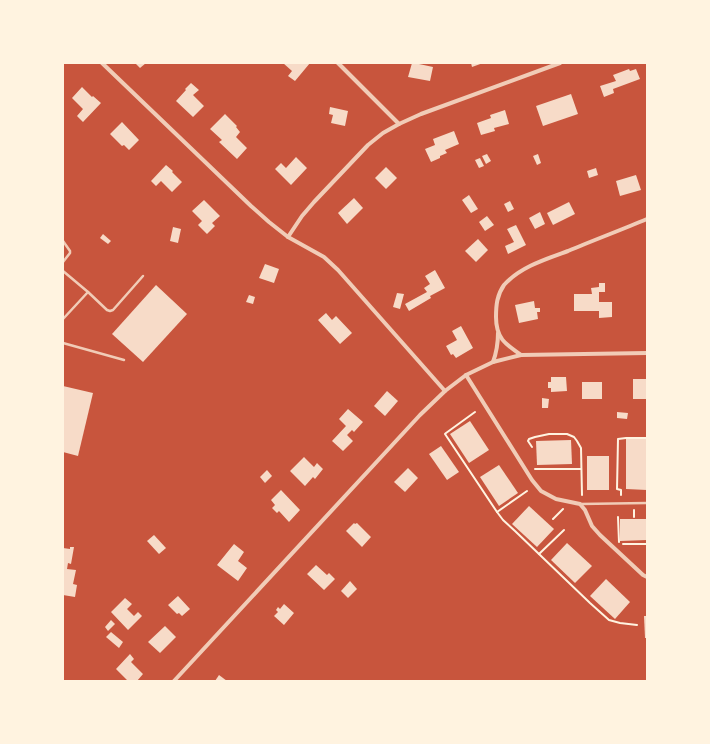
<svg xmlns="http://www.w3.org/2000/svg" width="710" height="744" viewBox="0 0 710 744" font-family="Roboto,sans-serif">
<rect width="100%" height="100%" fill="#c8553d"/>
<g fill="#f7dbc8">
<path d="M135 63H146L140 68Z"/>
<path d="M283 63H310L295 81 288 76 292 71Z"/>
<path d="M412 63H419V64L433 67 430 81 408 77Z"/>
<path d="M471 63H483L472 67Z"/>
<path d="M629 69 630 71 636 69 640 79 613 89 614 93 604 97 600 86 616 81 613 75Z"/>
<path d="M191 83 199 90 193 95 204 106 193 117 176 101 186 90 185 89Z"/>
<path d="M82 87 92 97 93 96 101 103 83 122 77 116 83 109 72 98Z"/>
<path d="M571 94 578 114 543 126 536 106Z"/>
<path d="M330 107 348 111 345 126 331 123 333 115 329 114Z"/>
<path d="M505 110 509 124 494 128 495 131 481 135 477 123 491 118 490 115Z"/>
<path d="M225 114 237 126 236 127 240 132 236 137 247 148 237 159 219 142 222 140 210 129Z"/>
<path d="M122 122 139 140 129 150 124 145 122 146 110 134Z"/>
<path d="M454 131 459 144 445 150 447 153 440 156V158L431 162 425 149 435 145 433 139Z"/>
<path d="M487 154 491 161 486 164 482 156Z"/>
<path d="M538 154 541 163 537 165 533 156Z"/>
<path d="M296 157 307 168 291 185 275 169 281 163 286 168Z"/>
<path d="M480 158 484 166 479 168 475 160Z"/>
<path d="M166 165 173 171 172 172 182 182 172 192 161 181 156 186 151 181Z"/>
<path d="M386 167 397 178 386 189 375 178Z"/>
<path d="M596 168 598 175 589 178 587 171Z"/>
<path d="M636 175 641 190 620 196 616 181Z"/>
<path d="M469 195 478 209 471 213 462 200Z"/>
<path d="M354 198 363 208 347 224 338 213Z"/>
<path d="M204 200 220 216 212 223 215 226 207 234 198 225 202 221 192 211Z"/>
<path d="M510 201 514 209 508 212 504 204Z"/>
<path d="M569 202 575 214 553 225 547 213Z"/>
<path d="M540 212 545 224 535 229 529 218Z"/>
<path d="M487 216 494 225 485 231 479 222Z"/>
<path d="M516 225 526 245 508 254 505 246 514 242 507 229Z"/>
<path d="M173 227 181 229 178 243 170 241Z"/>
<path d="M103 234 111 241 108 244 100 238Z"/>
<path d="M478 239 488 250 476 262 465 251Z"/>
<path d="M265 264 279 269 274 283 259 278Z"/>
<path d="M435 270 445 288 430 296 431 298 409 311 405 304 427 292 424 288 430 284 425 276Z"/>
<path d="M599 283H605V292H599V302H612V317L599 318V311H574V294H592L591 288 599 287Z"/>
<path d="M156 285 187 314 143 362 112 334Z"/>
<path d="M397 293 404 294 400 309 393 307Z"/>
<path d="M249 295 255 297 253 304 246 302Z"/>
<path d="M534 301 535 308H540V312H537L538 319 519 323 515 305Z"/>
<path d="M326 313 332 320 336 316 352 333 340 344 318 320Z"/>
<path d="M461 326 473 348 456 358 453 354 451 355 446 346 457 340 452 331Z"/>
<path d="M551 377H566L567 391 551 392V388H548V382H551Z"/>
<path d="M633 379H647V388H646V399H633Z"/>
<rect x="582" y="382" width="20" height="17"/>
<path d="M63 386 93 393 78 456 63 452Z"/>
<path d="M387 391 398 401 385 416 374 406Z"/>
<path d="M542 398 549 399 548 408H542Z"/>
<path d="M348 409 363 422 354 432 352 430 347 435 353 441 343 451 332 441 346 426 339 419Z"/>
<path d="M617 412 628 413 627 419 617 418Z"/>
<path d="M470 421 489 450 469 463 450 434Z"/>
<path d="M626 439H647V490L626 489Z"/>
<path d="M571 440 572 464 537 465 536 441Z"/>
<path d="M441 446 459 472 447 480 429 454Z"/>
<rect x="587" y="456" width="22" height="34"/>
<path d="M304 457 314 467 317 463 323 469 315 479 313 477 305 486 290 471Z"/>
<path d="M499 465 518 493 499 506 480 477Z"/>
<path d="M408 468 418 478 405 492 394 482Z"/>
<path d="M267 470 272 476 265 483 260 477Z"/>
<path d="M281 490 300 510 289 522 279 511 277 513 272 508 275 505 271 500Z"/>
<path d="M529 506 554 529 537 547 512 524Z"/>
<path d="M620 519H647V540L620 541Z"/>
<path d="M354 523 355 524 357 523 371 537 362 547 346 531Z"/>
<path d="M154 535 166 548 159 554 147 541Z"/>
<path d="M567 543 592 566 575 583 551 560Z"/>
<path d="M234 544 244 552 238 561 247 568 238 581 217 565Z"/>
<path d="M70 547H74L71 564 68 563 67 569 76 570 73 584 77 585 75 597 63 595V548L70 549Z"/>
<path d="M316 565 327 575 329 573 335 579 324 590 307 574Z"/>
<path d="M606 579 630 602 615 619 590 596Z"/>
<path d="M350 581 357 589 348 598 341 591Z"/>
<path d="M178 596 190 609 182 616 179 613 177 614 168 605Z"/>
<path d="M125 598 132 604 127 609 134 616 138 612 142 616 128 630 111 612Z"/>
<path d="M284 604 294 613 284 625 274 616 278 612 276 610 278 607 280 609Z"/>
<path d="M644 616H647V638H645Z"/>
<path d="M111 620 115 624 108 631 105 627Z"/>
<path d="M165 626 176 637 160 653 148 642Z"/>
<path d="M111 632 123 642 119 648 106 637Z"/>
<path d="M130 654 134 659 131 662 143 674 137 681H128L116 669Z"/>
<path d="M219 675 227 681H215Z"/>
</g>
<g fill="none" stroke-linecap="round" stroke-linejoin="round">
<g stroke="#fff3e0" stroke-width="2">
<path d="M475 412 446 433 445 434 497 512 503 520 515 531 590 603 609 620 620 623 637 625"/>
<path d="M532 447 528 441 529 439 535 437 549 434H567L574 437 577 441 581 448 582 495"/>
<path d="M535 469H581"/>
<path d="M621 495V490L617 489 618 439 626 438H647"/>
<path d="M634 510V517"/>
<path d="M497 512 527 491"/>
<path d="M618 517 619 542"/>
<path d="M553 519 563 509"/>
<path d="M623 544H647"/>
<path d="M539 554 564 530"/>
</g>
<g stroke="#f1ccb7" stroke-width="2.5">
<path d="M63 241 70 251V253L63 262"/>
<path d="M63 271 88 292 63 319"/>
<path d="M88 292 107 310 110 311 113 310 143 276"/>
<path d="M63 343 124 360"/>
<path d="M580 504 647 503"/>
</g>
<g stroke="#f1ccb7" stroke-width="4">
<path d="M102 63 251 206 269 222 288 237 324 257 338 270 445 391"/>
<path d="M338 63 399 124"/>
<path d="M288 237 302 216 314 202 368 145 383 133 399 124 421 114 560 63"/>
<path d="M521 355C505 344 496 338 496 317 496 305 497 295 504 285 520 267 546 259 568 251 594 240 621 230 647 219"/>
<path d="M493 362C497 351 498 345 498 333"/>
<path d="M466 375 532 480 541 491 556 499 580 504 585 510 592 526 600 535 643 575 647 577"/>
<path d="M174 681 420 415 445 391 466 375 493 362 521 355 647 353"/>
</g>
</g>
<rect width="710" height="744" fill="none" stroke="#fff3e0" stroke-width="128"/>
</svg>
